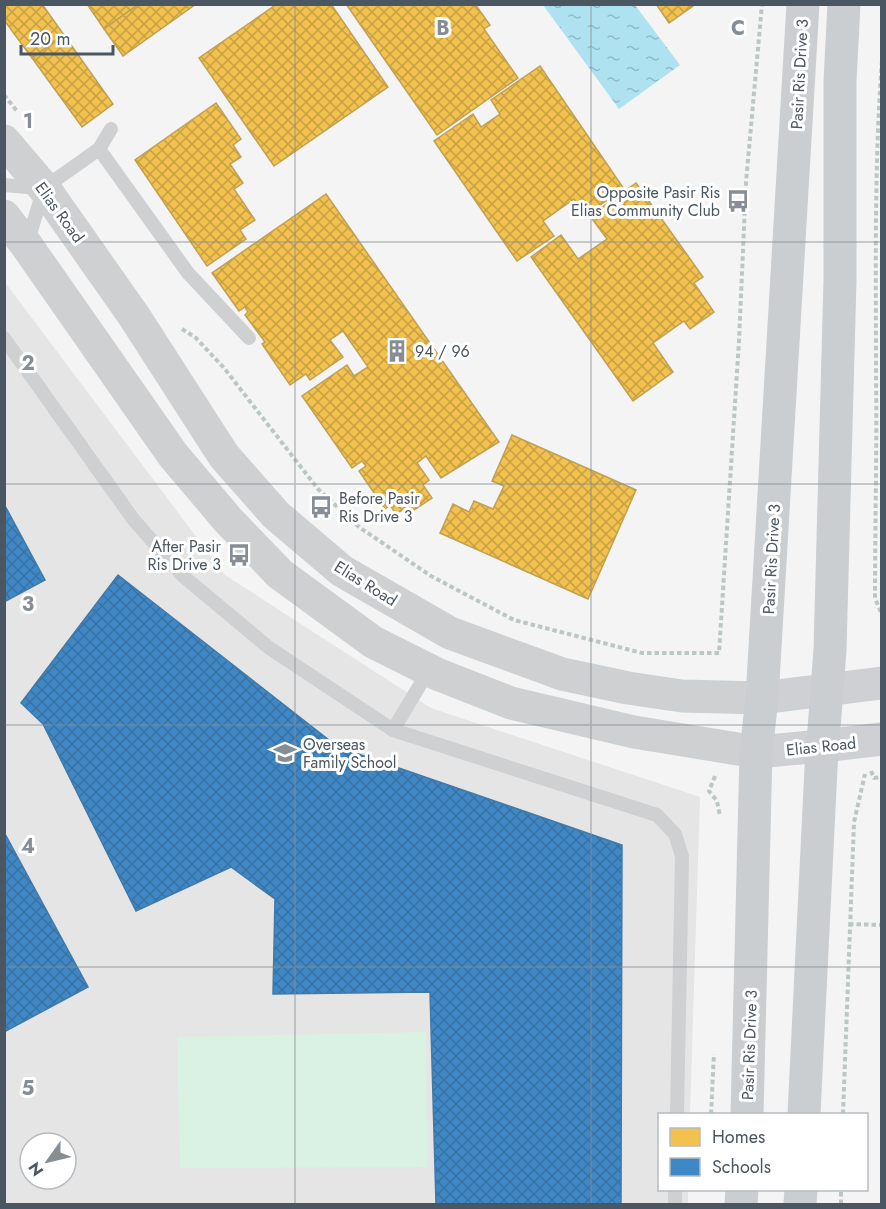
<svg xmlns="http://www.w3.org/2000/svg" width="886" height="1209" viewBox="0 0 886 1209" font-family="Jost,sans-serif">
<defs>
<pattern id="water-ripples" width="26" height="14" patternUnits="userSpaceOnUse" patternTransform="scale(1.5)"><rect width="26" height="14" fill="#aee2f0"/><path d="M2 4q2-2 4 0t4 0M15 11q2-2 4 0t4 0" fill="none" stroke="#90bac6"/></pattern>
<pattern id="homes-cross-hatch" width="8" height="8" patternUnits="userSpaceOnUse" patternTransform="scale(1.5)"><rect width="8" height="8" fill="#f2c14e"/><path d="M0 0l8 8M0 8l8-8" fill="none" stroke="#c6a044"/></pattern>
<pattern id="schools-cross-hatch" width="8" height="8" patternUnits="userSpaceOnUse" patternTransform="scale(1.5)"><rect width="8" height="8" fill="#3f88c5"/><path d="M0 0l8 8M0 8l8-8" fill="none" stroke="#3772a3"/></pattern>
</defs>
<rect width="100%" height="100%" fill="#f4f4f4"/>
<path fill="#e6e5e6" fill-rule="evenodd" d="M4 281 225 575 431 708 700 797 690 1114H660V1190H688V1204H5ZM30 1143H66V1179H30Z"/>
<path fill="#d9f2e3" d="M426 1032 427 1167 180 1168 177 1037Z"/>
<path fill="url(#water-ripples)" d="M543 5H635L680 65 619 109Z"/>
<g fill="url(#homes-cross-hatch)" stroke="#c0a154" stroke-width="1.5">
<path d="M4 4H42L64 35 32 58 4 20Z"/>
<path d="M87 4H139L104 29Z"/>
<path d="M139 4H196L123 56 104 29Z"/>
<path d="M277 4H331L388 87 274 166 199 58Z"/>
<path d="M346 4H475L490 25 484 29 518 78 437 135Z"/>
<path d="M656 4H696L669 23Z"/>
<path d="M64 35 113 104 82 127 32 58Z"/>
<path d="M540 66 624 189 585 215 574 199 543 221 554 236 517 261 434 141 473 114 481 127 500 114 491 100Z"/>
<path d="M216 103 241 139 233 145 241 157 230 164 243 183 234 189 255 220 240 230 246 239 207 266 135 160Z"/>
<path d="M636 183 703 277 694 283 714 312 690 329 684 321 653 343 673 372 633 401 531 257 561 235 578 259 607 239 590 216Z"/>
<path d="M326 194 499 442 441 478 426 456 417 463 429 480 423 485 432 498 411 512 407 507 396 514 390 505 385 509 359 471 366 466 362 461 352 468 302 396 347 365 354 376 368 367 343 331 330 340 343 357 310 380 306 374 290 385 262 344 265 342 245 315 248 312 245 307 239 311 212 273Z"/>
<path d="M512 435 636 490 588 599 440 533 453 504 469 512 474 501 493 509 504 486 492 481Z"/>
</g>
<g fill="url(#schools-cross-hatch)" stroke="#4279a7" stroke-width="1.5">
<path d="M4 504 45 580 4 602Z"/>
<path d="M118 575 338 747 622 845 621 1204H436L430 992 273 994 275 899 231 867 136 911 43 724 21 703Z"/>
<path d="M4 832 88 987 4 1032Z"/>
</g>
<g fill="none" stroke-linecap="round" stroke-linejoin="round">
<g stroke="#bcc7c4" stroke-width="4" stroke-dasharray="4.5 3" stroke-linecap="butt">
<path d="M882 61C874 166 876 270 876 375 877 449 875 524 875 598L882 615"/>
<path d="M4 95 17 111"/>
<path d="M182 329 196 338 224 368 318 489 359 527 431 576 514 620 642 653H719L739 341 746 182 762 4"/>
<path d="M871 771 874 778 882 777"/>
<path d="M715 776 709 791 717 801 720 816"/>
<path d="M849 924 882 925"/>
<path d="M711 1114 714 1054"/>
<path d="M843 1114 854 822 865 774"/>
<path d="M841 1204V1190"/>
</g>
<g stroke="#ced0d2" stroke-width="14">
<path d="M99 149 188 273 249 338"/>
<path d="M4 185 39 188"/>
<path d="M27 244 44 188 99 149 111 129"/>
<path d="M4 338 133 519 183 576 268 647 393 730 657 815 675 834 682 856 677 1114"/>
<path d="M393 730 429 670"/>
<path d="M675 1204V1190"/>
</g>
<g stroke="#ced0d2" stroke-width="33">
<path d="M4 141 44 188 134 316 224 456 276 515 342 571 450 633 562 674 628 688 682 696 762 698"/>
<path d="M4 216 27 246 173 455 228 520 280 574 373 642 437 674 511 703 634 732 756 752"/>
</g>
<g stroke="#ced0d4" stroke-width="33">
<path d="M762 698 882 683"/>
<path d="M756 752 822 746 882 739"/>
</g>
<g stroke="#caced1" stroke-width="33">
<path d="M747 1114 756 752 762 698 803 4"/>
<path d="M804 1114 821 768 830 650 840 280V81L844 4"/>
<path d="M741 1204 742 1190"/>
<path d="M800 1204 801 1190"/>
</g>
</g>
<path fill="none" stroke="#868d94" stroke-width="1.5" stroke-opacity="0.55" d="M295 4V1204M591 4V1204M4 242H882M4 484H882M4 725H882M4 967H882"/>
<defs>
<g id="bus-bare" transform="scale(1.8)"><path d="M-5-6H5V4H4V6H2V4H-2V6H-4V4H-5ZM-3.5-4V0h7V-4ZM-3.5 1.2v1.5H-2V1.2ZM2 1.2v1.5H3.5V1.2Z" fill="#868d94" stroke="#fff" stroke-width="2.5" paint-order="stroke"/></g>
<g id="building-bare" transform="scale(1.8)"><path d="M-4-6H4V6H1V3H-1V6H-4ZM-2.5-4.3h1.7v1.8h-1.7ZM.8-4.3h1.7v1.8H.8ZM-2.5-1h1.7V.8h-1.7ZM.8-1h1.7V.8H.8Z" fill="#868d94" stroke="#fff" stroke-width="2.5" paint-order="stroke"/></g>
<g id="school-bare" transform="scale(1.8)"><path d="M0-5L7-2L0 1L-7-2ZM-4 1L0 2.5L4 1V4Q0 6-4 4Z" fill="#868d94" stroke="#fff" stroke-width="2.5" paint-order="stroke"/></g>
</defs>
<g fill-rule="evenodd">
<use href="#bus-bare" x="738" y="201"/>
<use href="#building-bare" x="397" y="351"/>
<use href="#bus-bare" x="321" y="507"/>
<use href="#bus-bare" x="239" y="555"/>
<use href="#school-bare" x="285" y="753"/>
</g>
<g text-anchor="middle" stroke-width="6" stroke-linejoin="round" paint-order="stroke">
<g font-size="16" fill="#4a5661" stroke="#fff">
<text transform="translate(799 74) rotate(-87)" y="6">Pasir Ris Drive 3</text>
<text transform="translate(60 212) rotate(54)" y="6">Elias Road</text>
<text transform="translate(771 559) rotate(-87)" y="6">Pasir Ris Drive 3</text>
<text transform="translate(366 583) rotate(32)" y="6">Elias Road</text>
<text transform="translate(821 746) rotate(-6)" y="6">Elias Road</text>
<text transform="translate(749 1045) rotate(-88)" y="6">Pasir Ris Drive 3</text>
</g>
<g font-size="16" fill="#4a5661" stroke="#fff" text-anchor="start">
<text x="720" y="198" text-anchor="end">Opposite Pasir Ris<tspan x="720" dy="18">Elias Community Club</tspan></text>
<text x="415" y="357">94 / 96</text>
<text x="339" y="504">Before Pasir<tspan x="339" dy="18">Ris Drive 3</tspan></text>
<text x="221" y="552" text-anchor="end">After Pasir<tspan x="221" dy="18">Ris Drive 3</tspan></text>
<text x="303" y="750">Overseas<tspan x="303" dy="18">Family School</tspan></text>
</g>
</g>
<g font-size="20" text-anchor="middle" font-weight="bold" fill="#868d94" stroke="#fff" stroke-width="6" stroke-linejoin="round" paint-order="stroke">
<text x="443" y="35">B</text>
<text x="738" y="35">C</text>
<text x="28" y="128">1</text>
<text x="28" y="370">2</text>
<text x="28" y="611">3</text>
<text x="28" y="853">4</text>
<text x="28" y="1095">5</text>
</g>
<rect width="886" height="1209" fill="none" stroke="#4a5661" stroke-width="12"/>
<rect x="658" y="1113" width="210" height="78" fill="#ffffff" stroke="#b7bbc0" stroke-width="1.5"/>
<rect x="670" y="1128" width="30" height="18" fill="#f2c14e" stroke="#b7bbc0" stroke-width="1.5"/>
<text x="712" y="1143" font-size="18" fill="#4a5661">Homes</text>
<rect x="670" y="1158" width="30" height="18" fill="#3f88c5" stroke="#b7bbc0" stroke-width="1.5"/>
<text x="712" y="1173" font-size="18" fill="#4a5661">Schools</text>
<g transform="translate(48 1161) rotate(236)"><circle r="28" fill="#ffffff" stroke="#b7bbc0" stroke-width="1.5"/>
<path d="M0-4.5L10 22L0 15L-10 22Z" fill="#868d94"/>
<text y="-9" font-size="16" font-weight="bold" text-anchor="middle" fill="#4a5661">N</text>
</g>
<path d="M21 45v9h92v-9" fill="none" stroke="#4a5661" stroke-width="3"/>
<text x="30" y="45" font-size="18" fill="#4a5661" stroke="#ffffff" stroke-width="4.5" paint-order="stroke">20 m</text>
</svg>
